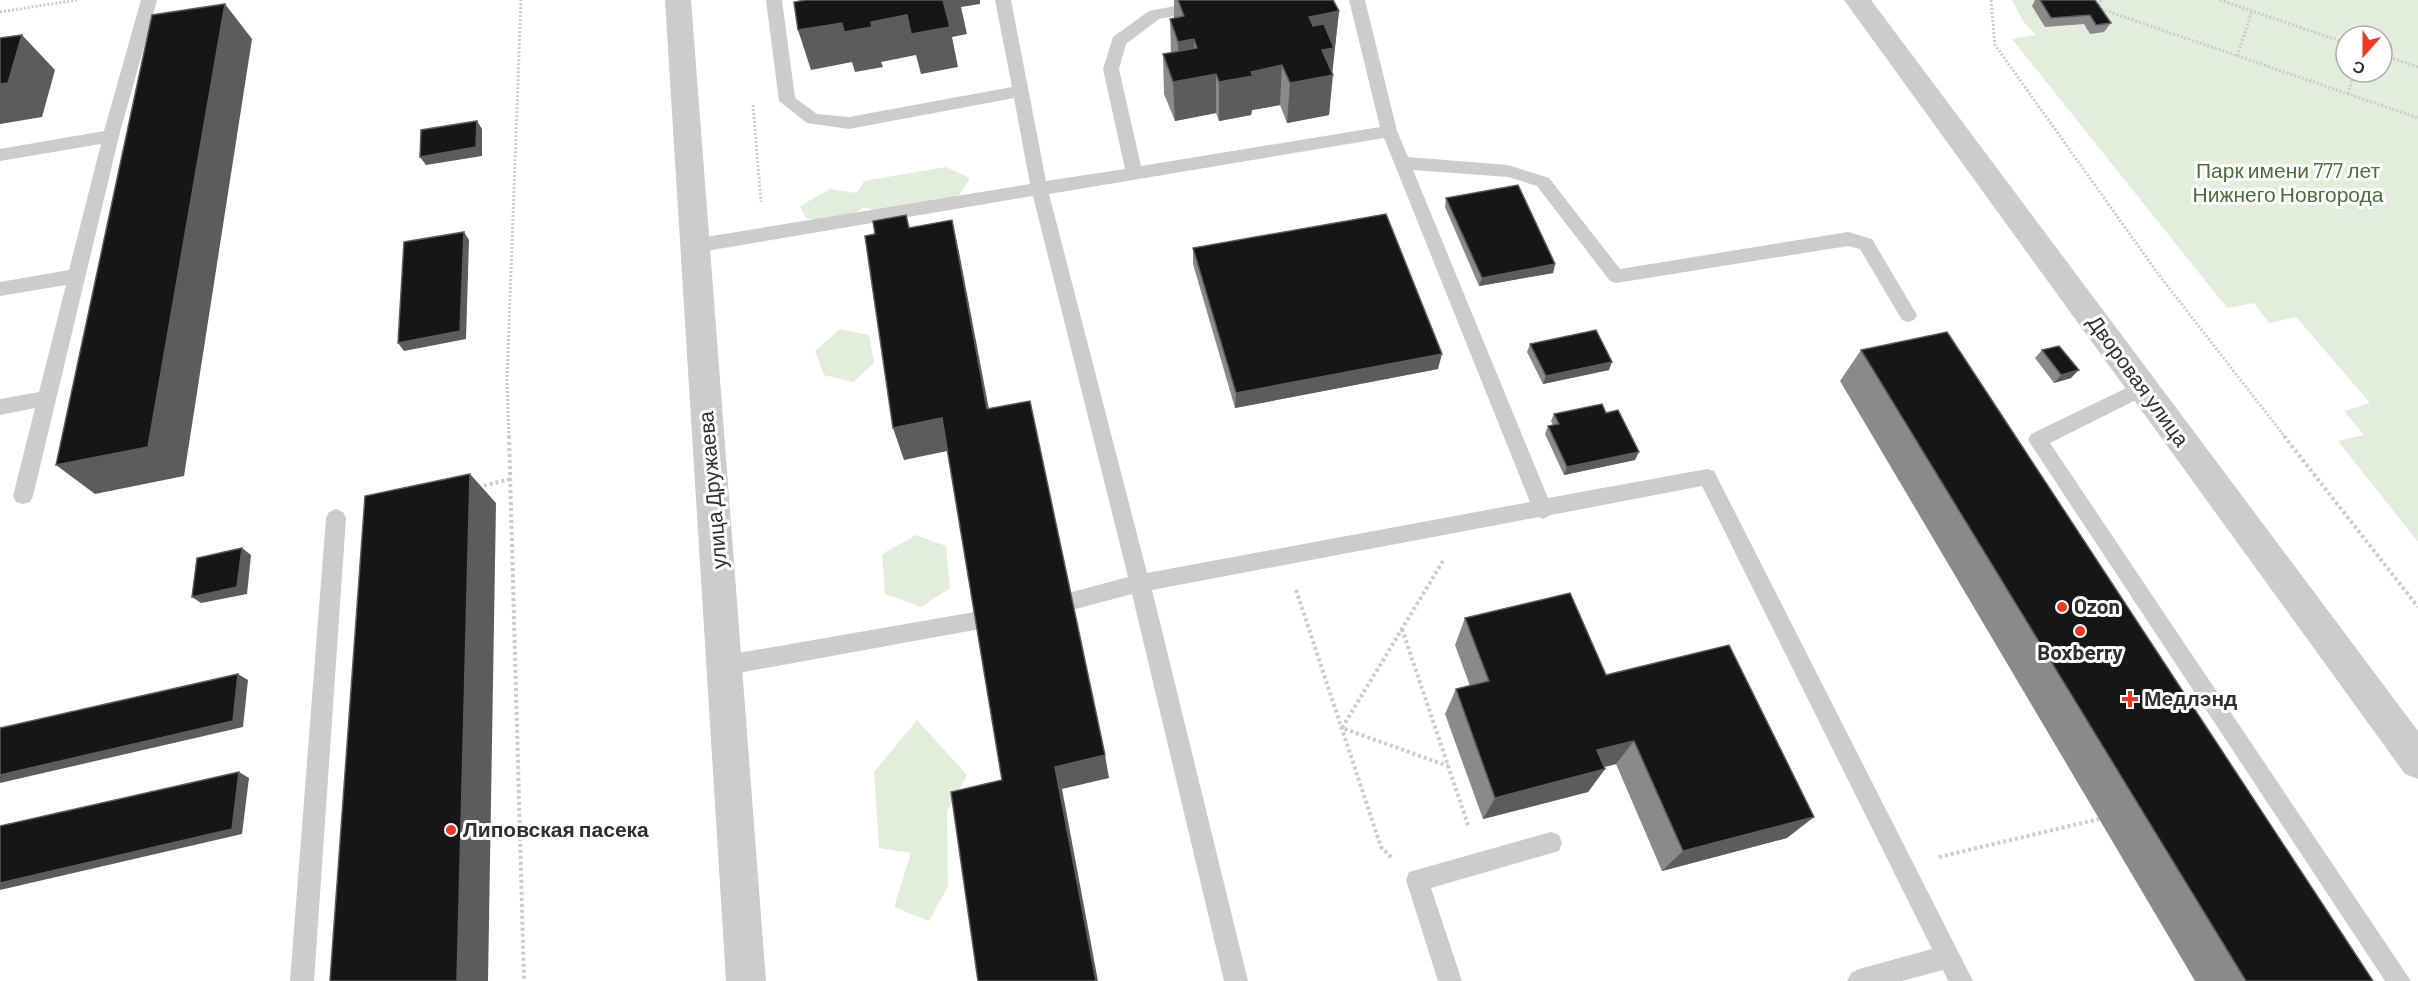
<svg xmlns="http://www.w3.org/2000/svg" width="2418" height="981" viewBox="0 0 2418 981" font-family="Barlow,sans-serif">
<rect width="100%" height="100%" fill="#fff"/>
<g fill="#e3eddc" fill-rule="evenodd">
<path d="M2012 0H2418V542L2338 441 2364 435 2344 411 2370 403 2296 317 2269 323 2254 303 2227 308 2012 39 2036 35 2023 21ZM2346 36H2382V72H2346Z"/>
<path d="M946 167 970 178 959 195 897 217 864 207 838 225 806 218 800 206 830 189 857 193 864 181Z"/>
<path d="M840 329 869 335 874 363 853 382 824 375 815 351Z"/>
<path d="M916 535 946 546 950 588 921 607 885 594 882 554Z"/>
<path d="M917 720 967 775 947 811 948 886 929 921 894 907 911 853 879 848 874 772Z"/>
</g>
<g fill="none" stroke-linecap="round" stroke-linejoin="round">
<g stroke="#ccc" stroke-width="3" stroke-dasharray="2 2" stroke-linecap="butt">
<path d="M1991 0 1995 45 2159 275 2285 437"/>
<path d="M2101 0 2098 8 2418 118"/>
<path d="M2220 0 2346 43"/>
<path d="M0 12 77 0"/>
<path d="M2382 55 2418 67"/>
<path d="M2237 56 2252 11"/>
<path d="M2348 94 2354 72"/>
<path d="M753 105 761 202"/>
<path d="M509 437 507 380 521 0"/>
</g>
<g stroke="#ccc" stroke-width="4" stroke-dasharray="3 3" stroke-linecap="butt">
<path d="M509 436 524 981"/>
<path d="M2284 436 2418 607"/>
<path d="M478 487 511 479"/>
<path d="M1443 561 1342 728 1448 766"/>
<path d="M1296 590 1381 847 1392 858"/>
<path d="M1402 629 1469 828"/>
<path d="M1939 857 2099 819"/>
</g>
<g fill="#ccc" fill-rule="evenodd">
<path d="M141 0H157L119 136 33 496 30 502 23 504 16 502 13 496 35 408 0 415V399L39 392 66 285 0 296V282L69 270 101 144 0 161V149L104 131Z"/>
<path d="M766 0H782L795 98 817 114 849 117 1012 87 995 0H1011L1046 181 1125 169 1103 69 1113 37 1149 11 1207 0H1242L1234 5 1159 19 1126 44 1119 69 1141 166 1380 127 1349 0H1365L1397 131 1408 157 1508 165 1549 178 1620 269 1848 232 1872 239 1917 315 1914 320 1908 322 1902 320 1860 249 1848 246 1616 283 1610 281 1537 186 1508 177 1413 170 1548 498 1707 469 1714 471 1973 981H1948L1943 970 1902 981H1847L1851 973 1859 969 1932 949 1702 486 1551 515 1543 519 1539 517 1152 590 1248 981H1224L1132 594 1072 610 1065 608 1062 601 1065 594 1072 592 1128 577 1033 196 694 253 688 251 685 246 688 241 694 239 1030 184 1014 98 849 129 807 123 779 101ZM1384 138 1530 502 1147 573 1049 194Z"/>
<path d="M2143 380 2150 383 2152 388 2150 393 2050 443 2411 981H2385L2028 440 2031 434Z"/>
<path d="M336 509 343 512 346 518 314 981H290L326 518 329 512Z"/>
<path d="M980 611 987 613 990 620 987 627 980 629 727 675 720 672 716 665 720 658 727 655Z"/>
<path d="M1551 832 1559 835 1562 843 1559 851 1431 888 1462 981H1438L1406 880 1409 872Z"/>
</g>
<path fill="#ccc" fill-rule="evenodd" d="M1844 0H1871L2418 731V779L2405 774Z"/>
<path fill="#ccc" fill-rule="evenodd" d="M665 0H691L766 981H726Z"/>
</g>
<g fill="#8a8a8a">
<path d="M1174 0H1223L1339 11 1332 72 1329 115 1287 123 1280 105 1252 110 1251 115 1219 121 1216 113 1175 121 1164 94 1163 54 1171 53 1170 19 1174 18Z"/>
<path d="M2035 0H2095L2111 23 2104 32 2090 34 2084 24 2045 27 2032 6Z"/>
<path d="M1446 198 1555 264 1553 273 1479 286 1445 207Z"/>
<path d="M1193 248 1438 369 1235 408 1193 264Z"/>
<path d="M1530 344 1609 370 1543 384 1527 352Z"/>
<path d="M1861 350 2373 981H2195L1840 381Z"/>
<path d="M2042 350 2071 378 2054 383 2035 358Z"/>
<path d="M1606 413 1635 460 1564 475 1545 434 1548 426 1553 425 1551 421 1554 414Z"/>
<path d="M1465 618 1606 675 1787 838 1662 871 1616 764 1604 767 1605 769 1588 792 1483 819 1445 714 1456 689 1470 686 1455 645Z"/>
</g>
<g fill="#5c5c5c">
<path d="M943 0H980V4L961 7 967 34 952 37 958 67 921 74 916 55 881 62 883 67 855 72 852 62 811 70 798 30 842 23 871 22Z"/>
<path d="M225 4 252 39 184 476 95 494 56 465Z"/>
<path d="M1339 11 1332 76 1333 75 1329 115 1287 123 1290 83 1309 17Z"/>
<path d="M22 35 55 70 42 117 0 124V84Z"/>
<path d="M1194 39V78L1216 74V113L1175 121 1173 82 1179 81 1178 42Z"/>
<path d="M1282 65 1280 105 1252 110 1251 115 1219 121V82L1251 72Z"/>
<path d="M477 121 482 129V156L426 165 420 157Z"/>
<path d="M952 220 960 257 995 441 987 409Z"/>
<path d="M464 232 469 240 466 339 404 351 398 343Z"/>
<path d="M1555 264 1553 273 1479 286 1482 278Z"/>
<path d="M1442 354 1438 369 1235 408 1236 393Z"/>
<path d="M1612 362 1609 370 1543 384 1546 376Z"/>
<path d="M2079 370 2071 378 2054 383 2061 375Z"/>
<path d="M942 418 952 450 904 460 893 428Z"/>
<path d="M1639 452 1635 460 1564 475 1567 467Z"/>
<path d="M470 474 496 503 488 981H457Z"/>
<path d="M242 548 251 555 247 594 201 603 192 597Z"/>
<path d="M238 674 248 680 243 727 0 783V775Z"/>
<path d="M1634 741 1616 764 1581 773 1597 750Z"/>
<path d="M1105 755 1109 778 1062 789 1098 981H1096L1055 767Z"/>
<path d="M1605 769 1588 792 1483 819 1495 798Z"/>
<path d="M239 772 249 778 242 834 0 890V883Z"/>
<path d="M1814 817 1787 838 1662 871 1683 851Z"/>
</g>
<g fill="#161616" stroke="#5c5c5c" stroke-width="1.5">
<path d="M806 0H943L950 27 911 34 907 15 871 22 872 27 844 32 842 23 798 30 794 2Z"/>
<path d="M1178 0H1333L1339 11 1309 17 1313 26 1324 24 1334 48 1322 50 1333 75 1290 83 1282 65 1251 72 1253 76 1219 82 1216 74 1173 82 1163 54 1197 48 1194 39 1178 42 1170 19 1184 16Z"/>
<path d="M2040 0H2095L2111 23 2096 25 2090 15 2051 18Z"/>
<path d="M225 4 148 447 56 465 152 15Z"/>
<path d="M22 35 8 83 0 84V38Z"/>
<path d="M477 121 476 147 420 157 421 130Z"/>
<path d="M1518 185 1555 264 1482 278 1446 198Z"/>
<path d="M1386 214 1442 354 1236 393 1193 248Z"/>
<path d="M906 215 909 228 952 220 987 409 1030 401 1105 755 1055 767 1096 981H978L951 792 1002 780 942 418 893 428 865 236 875 234 873 221Z"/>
<path d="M464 232 460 331 398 343 404 242Z"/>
<path d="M1596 330 1612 362 1546 376 1530 344Z"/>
<path d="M1947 332 2373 981H2246L1861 350Z"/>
<path d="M2059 346 2079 370 2061 375 2042 350Z"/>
<path d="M1602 404 1606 413 1618 410 1639 452 1567 467 1548 426 1559 424 1554 414Z"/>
<path d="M470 474 457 981H330L365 496Z"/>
<path d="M242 548 237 587 192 597 197 558Z"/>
<path d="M1570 593 1606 675 1729 645 1814 817 1683 851 1634 741 1597 750 1605 769 1495 798 1456 689 1489 681 1465 618Z"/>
<path d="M238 674 233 721 0 775V728Z"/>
<path d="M239 772 232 829 0 883V826Z"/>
</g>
<g fill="#f33524" stroke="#fff" stroke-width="2">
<circle cx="2062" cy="607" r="6"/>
<circle cx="2080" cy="631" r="6"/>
<path d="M2127 690h6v6h6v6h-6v6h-6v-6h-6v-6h6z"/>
<circle cx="451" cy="830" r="6"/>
</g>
<g text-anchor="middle" stroke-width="6" stroke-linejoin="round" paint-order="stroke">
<g font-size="21" fill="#496f38" stroke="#fff">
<text x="2288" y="178">Парк имени 777 лет<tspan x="2288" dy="24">Нижнего Новгорода</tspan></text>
</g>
<g font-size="21" fill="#2f2f2f" stroke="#fff">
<text transform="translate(2138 381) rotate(54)" y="7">Дворовая улица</text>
<text transform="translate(713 490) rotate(-95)" y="7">улица Дружаева</text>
</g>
<g font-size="21" font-weight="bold" fill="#2f2f2f" stroke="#fff" text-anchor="start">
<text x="2074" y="614">Ozon</text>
<text x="2080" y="660" text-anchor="middle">Boxberry</text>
<text x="2144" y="706">Медлэнд</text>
<text x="463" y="837">Липовская пасека</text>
</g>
</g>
<g transform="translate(2364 54) rotate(201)"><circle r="28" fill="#ffffff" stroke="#acacac" stroke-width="1.5"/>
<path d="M0-4.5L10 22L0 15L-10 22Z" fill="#f33524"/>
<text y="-9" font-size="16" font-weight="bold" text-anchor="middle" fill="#2f2f2f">С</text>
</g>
</svg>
